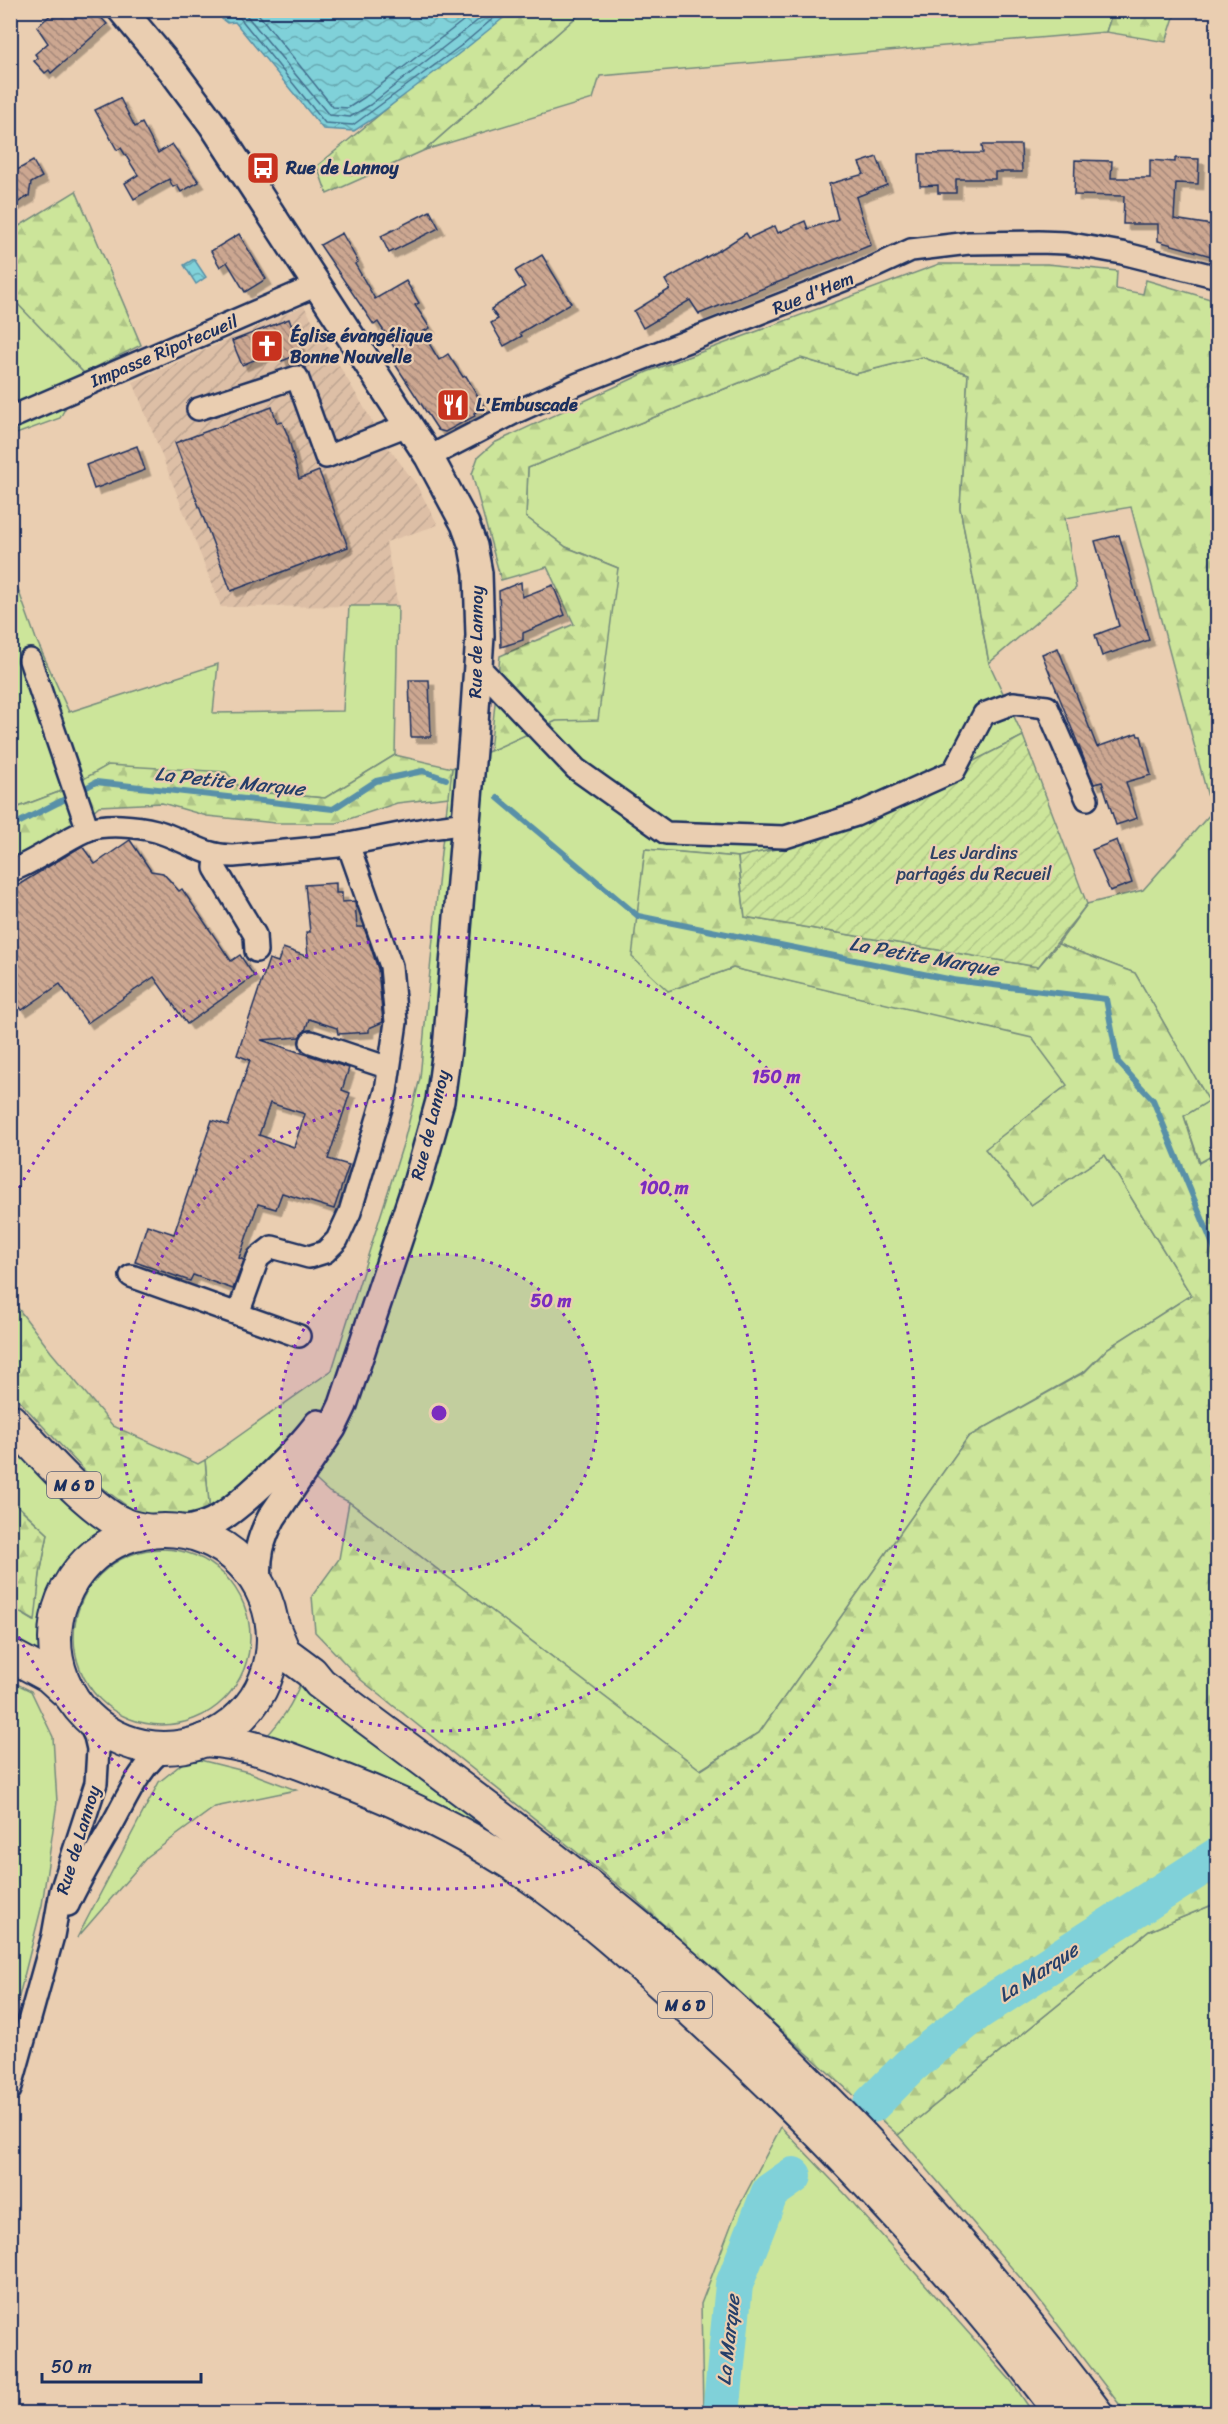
<svg xmlns="http://www.w3.org/2000/svg" width="1228" height="2424" viewBox="0 0 1228 2424" font-family="Sriracha,sans-serif">
<defs>
<pattern id="industrial-furrows" width="10" height="10" patternUnits="userSpaceOnUse" patternTransform="scale(1.5)"><rect width="10" height="10" fill="#ddbfa6"/><path d="M-1 1l2-2M0 10L10 0M9 11l2-2" fill="none" stroke="#bda491"/></pattern>
<pattern id="forest-firs" width="22" height="20" patternUnits="userSpaceOnUse" patternTransform="scale(1.5)"><rect width="22" height="20" fill="#cce59a"/><path d="M5 1l3.5 6h-7zM16 11l3.5 6h-7z" fill="#afc587"/></pattern>
<pattern id="garden-furrows" width="10" height="10" patternUnits="userSpaceOnUse" patternTransform="scale(1.5)"><rect width="10" height="10" fill="#cce59a"/><path d="M-1 1l2-2M0 10L10 0M9 11l2-2" fill="none" stroke="#afc587"/></pattern>
<pattern id="water-waves" width="16" height="10" patternUnits="userSpaceOnUse" patternTransform="scale(1.5)"><rect width="16" height="10" fill="#80d1d9"/><path d="M0 5q4-4 8 0t8 0" fill="none" stroke="#68aab3"/></pattern>
<pattern id="building-back-hatch" width="6" height="6" patternUnits="userSpaceOnUse" patternTransform="scale(1.5)"><rect width="6" height="6" fill="#cca791"/><path d="M-1 5l2 2M0 0l6 6M5-1l2 2" fill="none" stroke="#a5887a"/></pattern>
<filter id="shadow"><feDropShadow dx="5.5" dy="5.5" stdDeviation="0" flood-color="#0004"/></filter>
</defs>
<rect width="100%" height="100%" fill="#eaceb1"/>
<filter id="ink" filterUnits="userSpaceOnUse"><feTurbulence type="fractalNoise" baseFrequency=".0167" numOctaves="2"/><feDisplacementMap in="SourceGraphic" scale="12" xChannelSelector="R" yChannelSelector="G"/><feConvolveMatrix kernelMatrix="1 2 1 2 8 2 1 2 1" color-interpolation-filters="sRGB"/></filter>
<g filter="url(#ink)">
<path fill="url(#industrial-furrows)" d="M304 306 385 443 416 484 438 525 386 542 398 606 221 607 133 382Z"/>
<g fill="#cce59a" stroke="#748a7c" stroke-width="1.5">
<path d="M583 11H1113L1106 32 600 76 593 99 425 150Z"/>
<path d="M11 296 84 373 60 418 11 436Z"/>
<path d="M922 357 968 374 960 508 989 663 1023 736 819 840 738 857 645 849 640 895 668 991 733 968 1032 1037 1068 1085 986 1149 1031 1205 1105 1155 1191 1295 1108 1348 1085 1371 968 1437 759 1733 700 1770 349 1502 329 1492 283 1450 210 1514 205 1460 332 1370 404 1141 420 1078 441 852 452 768 556 721 618 568 566 547 526 517 528 468 801 358 855 374Z"/>
<path d="M10 567 36 639 69 712 218 664 213 713 343 711 349 606H398L395 755 325 798 243 791 64 790 11 810Z"/>
<path d="M1217 810V1153L1200 1163 1184 1116 1208 1101 1135 973 1058 944 1087 904 1143 890 1212 812Z"/>
<path d="M10 1445 102 1532C74 1554 49 1582 42 1619 40 1630 41 1644 41 1656L11 1639V1607L34 1621 40 1574 48 1534 11 1499Z"/>
<circle cx="162" cy="1637" r="88"/>
<path d="M11 1681 31 1691 53 1737 57 1802 42 1905 11 2028Z"/>
<path d="M301 1681 517 1850 265 1738C282 1720 293 1704 301 1681Z"/>
<path d="M200 1760 248 1772 296 1790 215 1807 147 1857 77 1938 159 1782 183 1763Z"/>
<path d="M1217 1903V2413H1126L1035 2295 898 2135 1149 1931Z"/>
<path d="M781 2127 846 2195 1012 2382 1033 2413H703L701 2304 737 2210Z"/>
</g>
<g fill="url(#forest-firs)" stroke="#748a7c" stroke-width="1.5">
<path d="M506 11H583L425 150 327 194 317 166Z"/>
<path d="M1113 11V10L1176 11 1166 42 1106 32Z"/>
<path d="M76 191 141 345 84 373 10 296 11 231Z"/>
<path d="M939 264H1047L1117 271 1116 289 1143 294 1146 280 1217 301V810L1212 812 1131 507 1065 518 1076 588 989 663 960 508 968 374 922 357 855 374 801 358 528 468 526 517 566 547 618 568 598 720 556 721 490 751 500 656 574 624 547 567 501 580 472 474 478 457 494 443 647 372Z"/>
<path d="M395 755 452 768 449 797 397 803 337 823H275L207 816 162 803 99 806 89 815 11 859V810L64 790 108 765 226 772 243 791 325 798Z"/>
<path d="M645 849 738 857 745 917 1038 967 1058 944 1135 973 1209 1101 1184 1116 1199 1163 1217 1153V1903L1149 1931 898 2135 634 1898 360 1679 315 1632 312 1596 339 1559 349 1502 701 1770 759 1733 968 1437 1085 1372 1108 1348 1191 1295 1105 1155 1031 1205 985 1149 1067 1085 1032 1038 733 968 668 991 632 957Z"/>
<path d="M11 1299 51 1352 113 1426 198 1464 205 1460 210 1514 139 1515 96 1483 11 1392Z"/>
<path d="M10 1499 48 1534 40 1574 35 1621 11 1607Z"/>
</g>
<path fill="url(#garden-furrows)" stroke="#748a7c" stroke-width="1.5" d="M1023 736 1087 904 1038 967 745 917 738 857 819 840Z"/>
<g fill="url(#water-waves)" stroke="#5890a8" stroke-width="1.5">
<path d="M221 10H512V11L465 49 377 116 354 131 323 129 235 22 227 23 222 19Z"/>
<path d="M194 259 206 277 196 284 184 265Z"/>
</g>
<g fill="none" stroke-linecap="round" stroke-linejoin="round">
<g stroke="#43708f" stroke-width="1.5">
<path d="M227 10 229 16 240 18 325 123 353 125 462 45 503 10"/>
<path d="M242 10 329 115 350 117 370 105 491 10"/>
<path d="M255 10 333 107 348 108 365 97 477 10"/>
</g>
<g stroke="#5890a8" stroke-width="6">
<path d="M80 791 96 782 333 809 376 781 423 771 446 779"/>
<path d="M498 798 638 916 953 980 1106 999 1118 1062 1153 1100 1218 1257"/>
<path d="M10 827 71 796"/>
</g>
<g stroke="#80d1d9" stroke-width="38">
<path d="M872 2104 911 2065 978 2011 1218 1856"/>
<path d="M721 2414 734 2285 770 2192 793 2176"/>
</g>
</g>
<g fill="url(#building-back-hatch)" stroke="#1b2f5e" stroke-width="1.5" fill-rule="evenodd" filter="url(#shadow)">
<path d="M56 10H94L107 24 51 73 49 70 45 73 34 61 38 58 35 54 48 43 37 27Z"/>
<path d="M120 98 135 127 142 123 158 153 172 144 199 182 181 192 177 185 173 187 169 179 134 199 125 183 138 175 121 148 117 150 95 110Z"/>
<path d="M982 145H1021L1022 172H995V179H956V193H938V185L920 186 919 154 983 153Z"/>
<path d="M877 157 887 185 856 197 871 245 699 314 690 300 643 328 634 311 670 289 665 280 723 248 746 233 749 238 775 226 778 233 805 221 808 229 838 219 829 184 864 174 859 163Z"/>
<path d="M1175 158 1199 159 1198 184 1176 183 1174 219 1218 226V258L1158 241V224H1123L1124 196 1074 195 1075 160 1112 161 1111 178H1150V160L1175 162Z"/>
<path d="M33 161 42 177 31 183 29 196 10 207V174Z"/>
<path d="M430 211 439 228 389 253 381 236Z"/>
<path d="M342 233 358 262 355 264 375 299 406 281 419 303 415 305 430 328 422 332 439 360 448 354 463 377 466 376 485 408 474 413 475 416 445 432 438 430 395 364 402 360 392 344 378 322 374 325 320 245Z"/>
<path d="M239 234 266 279 245 292 227 262 220 267 211 251Z"/>
<path d="M542 255 571 303 520 333 522 336 504 346 491 323 498 319 491 309 525 287 515 271Z"/>
<path d="M289 319 302 353 282 361 278 350 242 365 232 341Z"/>
<path d="M272 407 277 423 282 422 288 436 299 479 319 471 348 547 231 591 175 443Z"/>
<path d="M137 446 145 470 94 489 86 465Z"/>
<path d="M1119 535 1149 640 1102 656 1095 635 1119 626 1095 541Z"/>
<path d="M521 582 522 597 553 585 565 615 523 633V640L501 647 499 591Z"/>
<path d="M1058 648 1097 747 1137 733 1138 736H1141L1151 775 1126 782 1137 818 1116 825 1102 782 1094 784 1042 654Z"/>
<path d="M409 680H429L431 737H411Z"/>
<path d="M130 840 151 871 163 873 179 891 182 889 231 961 240 955 254 976 187 1024 154 977 87 1023 60 984 22 1010 10 995V890L82 846 95 864Z"/>
<path d="M1117 840 1132 883 1110 891 1092 850Z"/>
<path d="M336 883V893H342V902L355 901 357 927H364L378 969 383 1022 369 1028V1032L338 1034 337 1028 309 1019 305 1031 299 1037 261 1040 349 1068 342 1090 350 1093 328 1159 349 1165 334 1209 282 1193 276 1209 258 1204 239 1258 244 1260 233 1289 193 1275 190 1281 135 1262 147 1225 174 1234 212 1120 228 1125 250 1060 237 1055 269 959 278 962 283 948 308 957 306 932H310L305 885ZM270 1103 305 1114 294 1147 259 1135Z"/>
</g>
<g fill="none" stroke-linecap="round" stroke-linejoin="round">
<g stroke="#1b2f5e" stroke-width="26">
<g id="minor">
<path d="M198 409 297 377 326 457 408 425"/>
<path d="M10 418 317 285"/>
<path d="M429 457 514 413 578 384 859 274 911 250 969 243 1039 242 1066 243 1122 253 1218 277"/>
<path d="M30 660 88 830"/>
<path d="M478 666 576 769 666 833 785 837 856 815 954 771 984 714 1013 703 1047 707 1087 799"/>
<path d="M216 856 215 868 255 935 256 951"/>
<path d="M10 871C38 861 61 841 87 830 106 823 137 826 156 831 184 839 202 856 233 856L338 846 430 828 466 823"/>
<path d="M311 1042 389 1068"/>
<path d="M131 1276 299 1336"/>
<path d="M238 1314 258 1258 272 1247 309 1257 325 1252 337 1240 350 1212 386 1091 396 1022 391 966 348 844"/>
<path d="M68 1905C81 1877 97 1851 113 1823 127 1798 141 1764 166 1748"/>
<path d="M10 2090 53 1936 61 1891 96 1783 98 1749 95 1736 83 1711"/>
</g>
</g>
<g stroke="#1b2f5e" stroke-width="32">
<g id="major">
<path d="M122 10 172 70 213 125 429 457 465 524 473 546 478 573 480 636 473 738 447 1049 440 1101 418 1180 343 1405 332 1428 272 1517C260 1539 256 1557 258 1582"/>
<path d="M182 1531C192 1529 203 1527 213 1522 240 1508 299 1450 318 1424"/>
</g>
</g>
<g stroke="#1b2f5e" stroke-width="36">
<g id="highway">
<path d="M10 1420C37 1449 89 1509 123 1524 131 1528 141 1529 150 1531"/>
<circle cx="164" cy="1639" r="109"/>
<path d="M273 1626 284 1652 311 1672 320 1683C451 1782 587 1878 710 1988 852 2117 982 2260 1097 2414"/>
<path d="M10 1655 49 1676 71 1696"/>
<path d="M204 1740C250 1742 296 1761 338 1778 398 1801 455 1828 509 1862 576 1905 637 1961 695 2014 830 2136 953 2269 1062 2414"/>
</g>
</g>
<use href="#minor" stroke="#eaceb1" stroke-width="21"/>
<use href="#major" stroke="#eaceb1" stroke-width="27"/>
<use href="#highway" stroke="#eaceb1" stroke-width="32"/>
</g>
</g>
<circle cx="439" cy="1413" r="159" fill="#7b2cbf" fill-opacity=".12"/>
<g fill="none" stroke="#7b2cbf" stroke-width="3" stroke-dasharray="3 6">
<circle cx="439" cy="1413" r="159"/>
<circle cx="439" cy="1413" r="318"/>
<path d="M11 1204A476 476 0 1 1 11 1622"/>
</g>
<defs>
<g id="bus-square" transform="scale(1.725)"><rect x="-9" y="-9" width="18" height="18" rx="4" fill="#c8321e" stroke="#eaceb1"/><path d="M-5-6H5V4H4V6H2V4H-2V6H-4V4H-5ZM-3.5-4V0h7V-4ZM-3.5 1.2v1.5H-2V1.2ZM2 1.2v1.5H3.5V1.2Z" fill="#fff"/></g>
<g id="church-square" transform="scale(1.725)"><rect x="-9" y="-9" width="18" height="18" rx="4" fill="#c8321e" stroke="#eaceb1"/><path d="M-1.2-6h2.4v3.5h3.3v2.4h-3.3V6h-2.4V-.1h-3.3v-2.4h3.3Z" fill="#fff"/></g>
<g id="restaurant-square" transform="scale(1.725)"><rect x="-9" y="-9" width="18" height="18" rx="4" fill="#c8321e" stroke="#eaceb1"/><path d="M-5-6h1v4h1v-4h1v4h1v-4h1v5L-1.5 .5V6h-2V.5L-5-1ZM5-6V6H3V1.5H1.5Q1.5-4 5-6Z" fill="#fff"/></g>
</defs>
<g fill-rule="evenodd">
<use href="#bus-square" x="263" y="168"/>
<use href="#church-square" x="267" y="346"/>
<use href="#restaurant-square" x="453" y="405"/>
</g>
<g text-anchor="middle" stroke-width="4.5" stroke-linejoin="round" paint-order="stroke">
<g fill="#eaceb1" stroke="#595f77" stroke-width="1.5">
<rect x="47" y="1472" width="54" height="26" rx="4.5"/>
<rect x="658" y="1992" width="54" height="26" rx="4.5"/>
</g>
<g font-size="16" font-weight="bold" fill="#1b2f5e">
<text x="74" y="1491">M 6 D</text>
<text x="685" y="2011">M 6 D</text>
</g>
<g font-size="18" font-weight="bold" fill="#1b2f5e" stroke="#eaceb1" text-anchor="start">
<text x="286" y="174">Rue de Lannoy</text>
<text x="290" y="342">Église évangélique<tspan x="290" dy="21">Bonne Nouvelle</tspan></text>
<text x="476" y="411">L'Embuscade</text>
</g>
<g font-size="18" fill="#1b2f5e" stroke="#eaceb1">
<text transform="translate(813 293) rotate(-22)" y="6">Rue d'Hem</text>
<text transform="translate(164 351) rotate(-23)" y="6">Impasse Ripotecueil</text>
<text transform="translate(476 642) rotate(-89)" y="6">Rue de Lannoy</text>
<text transform="translate(430 1125) rotate(-76)" y="6">Rue de Lannoy</text>
<text transform="translate(78 1840) rotate(-73)" y="6">Rue de Lannoy</text>
</g>
<g font-size="18" fill="#2d4164" stroke="#eaceb1">
<text x="974" y="859">Les Jardins<tspan x="974" dy="21">partagés du Recueil</tspan></text>
</g>
<g font-size="20" font-style="italic" fill="#253f6a" stroke="#eaceb1">
<text transform="translate(230 781) rotate(6)" y="7">La Petite Marque</text>
<text transform="translate(924 956) rotate(10)" y="7">La Petite Marque</text>
<text transform="translate(1038 1972) rotate(-33)" y="7">La Marque</text>
<text transform="translate(728 2340) rotate(-84)" y="7">La Marque</text>
</g>
</g>
<circle cx="439" cy="1413" r="9" fill="#7b2cbf" stroke="#eaceb1" stroke-width="3"/>
<g font-size="18" text-anchor="middle" font-weight="bold" fill="#7b2cbf" stroke="#eaceb1" stroke-width="4.5" stroke-linejoin="round" paint-order="stroke">
<text x="776" y="1083">150 m</text>
<text x="664" y="1194">100 m</text>
<text x="551" y="1307">50 m</text>
</g>
<rect width="1228" height="2424" fill="none" stroke="#eaceb1" stroke-width="36"/>
<rect x="18" y="18" width="1192" height="2388" fill="none" stroke="#1b2f5e" stroke-width="2" filter="url(#ink)"/>
<path d="M42 2373v9h159v-9" fill="none" stroke="#1b2f5e" stroke-width="3"/>
<text x="51" y="2373" font-size="18" fill="#1b2f5e" stroke="#eaceb1" stroke-width="4.5" paint-order="stroke">50 m</text>
</svg>
